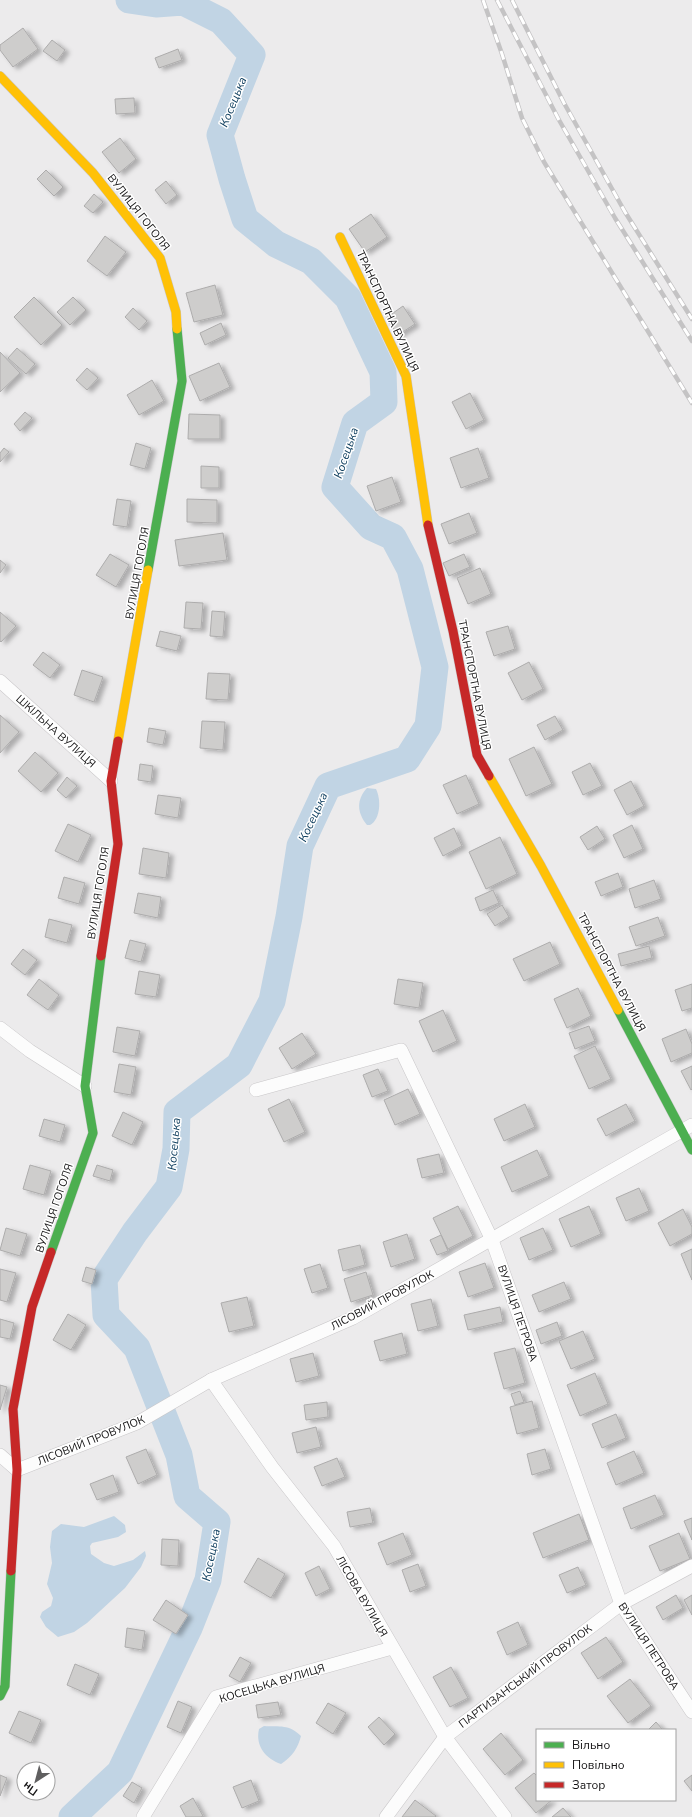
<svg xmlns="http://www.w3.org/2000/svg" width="692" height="1817" viewBox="0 0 692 1817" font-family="'Nunito Sans',sans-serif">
<defs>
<filter id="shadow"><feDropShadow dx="4.5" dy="2.5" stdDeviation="2" flood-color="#0004"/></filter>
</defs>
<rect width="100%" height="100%" fill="#ecebec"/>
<g fill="#c1d4e4">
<path d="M367 788 376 789C381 799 381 819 370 825H367C357 813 356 800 367 788Z"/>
<path d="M114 1516 125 1525 126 1532 118 1537 92 1543 90 1546 91 1554 104 1563 114 1566 133 1560 145 1551 146 1556 141 1567 125 1588 87 1623 74 1632 58 1637 46 1627 40 1617 42 1612 51 1606 53 1598 47 1584 52 1563 50 1547 52 1531 61 1524 84 1527Z"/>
<path d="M264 1726C280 1727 289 1724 301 1736 298 1748 292 1757 281 1764 266 1759 255 1746 259 1729Z"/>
</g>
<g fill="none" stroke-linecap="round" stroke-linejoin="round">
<path stroke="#c1d4e4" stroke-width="27" d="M72 1817 120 1772 189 1628 208 1580 217 1522 187 1496 179 1455 137 1348 106 1315 104 1279 135 1232 169 1187 176 1149 177 1112 239 1065 272 1001 289 917 300 846 328 786 407 759 428 726 435 667 410 569 393 537 371 527 335 487 355 423 384 402 383 372 348 298 311 261 276 244 245 219 232 179 220 135 252 55 221 21 183 2 156 4 129 0"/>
</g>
<g fill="#cecdcc" stroke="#adacac" filter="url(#shadow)">
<path d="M23 28 38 49 13 67 0 50V45Z"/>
<path d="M52 40 65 50 57 61 43 51Z"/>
<path d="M178 49 182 60 159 68 155 58Z"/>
<path d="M134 98 135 113 116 114 115 99Z"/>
<path d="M120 138 136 159 119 173 102 152Z"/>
<path d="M46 170 63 187 54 196 37 179Z"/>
<path d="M166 181 177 195 166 204 155 190Z"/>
<path d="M94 194 103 202 93 213 84 206Z"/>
<path d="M371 214 387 237 365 252 349 229Z"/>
<path d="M105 236 126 252 107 276 87 261Z"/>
<path d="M215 285 223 315 194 322 186 293Z"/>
<path d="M34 297 62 325 41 345 14 317Z"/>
<path d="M73 297 86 310 70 325 57 312Z"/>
<path d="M403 306 415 324 398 335 386 318Z"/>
<path d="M133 308 147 321 139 330 125 317Z"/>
<path d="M221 323 226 335 205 345 200 333Z"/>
<path d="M17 348 35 364 26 374 8 358Z"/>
<path d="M0 352 20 373 0 392Z"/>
<path d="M219 363 230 387 200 401 189 376Z"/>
<path d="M87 368 98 378 87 390 76 380Z"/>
<path d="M152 380 164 401 139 415 127 395Z"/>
<path d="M470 393 484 420 466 429 452 402Z"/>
<path d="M25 412 32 418 20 431 14 424Z"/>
<path d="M189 414 220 415V439H188Z"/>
<path d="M136 443 151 448 145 469 130 465Z"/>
<path d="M4 448 9 452 0 462V453Z"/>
<path d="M478 448 489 478 461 488 450 458Z"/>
<path d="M201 466 219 467V488H201Z"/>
<path d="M392 477 401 502 376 511 367 486Z"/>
<path d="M117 499 131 501 127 527 113 525Z"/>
<path d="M187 499 217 500V523L187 522Z"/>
<path d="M469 513 477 533 449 544 441 524Z"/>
<path d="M223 533 227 560 179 566 175 540Z"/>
<path d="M110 554 129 565 116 587 96 575Z"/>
<path d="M464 554 470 567 449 576 443 563Z"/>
<path d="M0 560 6 565 0 573Z"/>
<path d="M480 568 491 594 468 604 457 578Z"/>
<path d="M186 602 203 603 201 629 184 628Z"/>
<path d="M212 611 225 612 223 637 210 636Z"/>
<path d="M0 612 16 626 1 642 0 641Z"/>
<path d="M508 626 515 649 494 656 486 632Z"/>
<path d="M160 631 181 636 177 651 156 646Z"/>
<path d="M43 652 60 665 50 678 33 665Z"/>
<path d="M529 662 543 689 522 700 508 673Z"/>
<path d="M82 670 103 677 94 702 74 695Z"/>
<path d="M208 673 230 674 228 700 206 699Z"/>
<path d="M0 715 19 732 0 753Z"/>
<path d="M555 716 563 730 545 740 537 725Z"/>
<path d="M202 721 225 722 223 750 200 748Z"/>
<path d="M149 728 166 731 163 745 147 742Z"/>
<path d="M534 747 552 784 526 796 509 759Z"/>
<path d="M35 752 58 773 41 792 18 771Z"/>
<path d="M590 763 602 786 583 795 572 772Z"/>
<path d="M140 764 153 766 151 782 138 780Z"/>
<path d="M466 775 479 804 457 814 443 785Z"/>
<path d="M67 777 77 786 66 798 57 790Z"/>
<path d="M631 781 644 806 627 815 614 790Z"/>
<path d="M158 795 181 798 178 818 155 814Z"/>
<path d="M68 824 91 835 78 862 55 851Z"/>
<path d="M632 825 643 849 624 858 613 835Z"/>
<path d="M597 826 605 839 588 850 580 837Z"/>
<path d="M454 828 462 846 443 856 434 838Z"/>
<path d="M500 837 517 874 486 889 469 852Z"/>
<path d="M143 848 169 853 166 878 139 874Z"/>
<path d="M618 873 623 887 601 896 595 882Z"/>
<path d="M64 877 85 883 79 904 58 898Z"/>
<path d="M654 880 661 899 635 908 629 889Z"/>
<path d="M493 890 499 903 480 911 475 898Z"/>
<path d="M138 893 161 897 158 918 134 913Z"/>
<path d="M502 905 509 917 495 926 487 914Z"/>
<path d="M658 917 665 936 636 946 629 927Z"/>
<path d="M49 919 72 925 67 943 45 937Z"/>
<path d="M130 940 146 944 141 962 125 958Z"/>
<path d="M550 942 560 964 524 981 513 959Z"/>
<path d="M649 946 652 958 621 966 618 954Z"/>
<path d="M23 949 37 960 25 975 11 964Z"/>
<path d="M139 971 160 975 156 997 135 994Z"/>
<path d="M39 979 59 995 48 1010 27 995Z"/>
<path d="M398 979 423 983 419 1008 394 1004Z"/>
<path d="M692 984V1008L682 1011 675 990Z"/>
<path d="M578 988 591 1016 567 1028 554 999Z"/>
<path d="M443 1010 457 1041 433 1052 419 1021Z"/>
<path d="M589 1026 595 1041 575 1049 569 1033Z"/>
<path d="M117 1027 140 1031 135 1056 113 1052Z"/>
<path d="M686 1029 692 1044V1053L671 1062 662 1039Z"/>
<path d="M302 1033 316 1054 292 1069 279 1048Z"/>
<path d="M595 1046 611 1079 589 1089 574 1056Z"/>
<path d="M119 1064 136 1067 131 1095 114 1092Z"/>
<path d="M692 1066V1089L691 1090 681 1071Z"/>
<path d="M378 1069 388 1091 372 1097 363 1075Z"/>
<path d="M408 1089 420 1114 395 1125 384 1100Z"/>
<path d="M289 1099 305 1132 284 1142 268 1109Z"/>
<path d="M525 1104 535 1127 504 1141 494 1119Z"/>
<path d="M626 1104 635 1121 606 1136 597 1119Z"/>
<path d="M123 1112 143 1122 132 1145 112 1136Z"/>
<path d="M44 1119 65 1125 60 1142 39 1136Z"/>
<path d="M537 1150 549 1176 512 1192 501 1167Z"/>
<path d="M439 1154 444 1173 422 1178 417 1159Z"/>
<path d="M30 1165 51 1171 44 1195 23 1189Z"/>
<path d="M97 1165 113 1170 110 1181 93 1176Z"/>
<path d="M639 1188 649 1211 626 1221 616 1198Z"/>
<path d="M458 1206 473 1236 448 1249 433 1218Z"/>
<path d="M589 1206 601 1234 571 1247 559 1219Z"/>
<path d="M683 1209 692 1227V1234L670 1246 658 1223Z"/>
<path d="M6 1228 27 1234 20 1256 0 1250Z"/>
<path d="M543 1228 553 1250 529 1260 520 1238Z"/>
<path d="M407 1234 415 1259 391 1267 383 1242Z"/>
<path d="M441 1235 448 1251 437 1255 430 1240Z"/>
<path d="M360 1245 365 1265 343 1271 338 1250Z"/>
<path d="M692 1249V1280L681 1254Z"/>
<path d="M485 1263 494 1288 468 1297 459 1272Z"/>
<path d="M320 1264 328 1288 312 1293 304 1269Z"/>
<path d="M86 1267 96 1270 92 1284 82 1281Z"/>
<path d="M0 1269 16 1273 7 1302 0 1300Z"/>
<path d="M366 1272 373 1295 351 1302 344 1279Z"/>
<path d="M564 1282 571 1299 539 1312 532 1295Z"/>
<path d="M247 1297 254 1326 229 1332 221 1303Z"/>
<path d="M431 1299 438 1326 418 1331 411 1304Z"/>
<path d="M500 1307 503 1322 468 1330 464 1315Z"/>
<path d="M68 1314 86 1325 71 1350 53 1340Z"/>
<path d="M0 1319 14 1323 10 1339 0 1337Z"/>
<path d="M557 1322 562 1336 541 1344 536 1330Z"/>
<path d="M583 1331 595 1359 571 1369 559 1341Z"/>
<path d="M402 1333 407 1354 380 1361 374 1341Z"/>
<path d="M515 1348 525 1383 504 1389 494 1353Z"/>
<path d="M313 1353 319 1376 296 1382 290 1359Z"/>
<path d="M595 1373 608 1404 580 1416 567 1385Z"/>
<path d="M0 1385 7 1387 0 1410Z"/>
<path d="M520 1391 524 1402 515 1405 511 1394Z"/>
<path d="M532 1401 539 1428 517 1434 510 1407Z"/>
<path d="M327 1402 328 1417 306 1420 304 1405Z"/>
<path d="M616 1414 626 1438 602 1448 592 1424Z"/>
<path d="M316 1427 321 1447 297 1453 292 1433Z"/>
<path d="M146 1449 157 1475 138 1484 126 1457Z"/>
<path d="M545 1449 551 1469 532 1475 527 1454Z"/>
<path d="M634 1451 644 1473 616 1485 607 1463Z"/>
<path d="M337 1458 345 1477 322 1486 314 1467Z"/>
<path d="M113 1475 119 1492 97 1500 90 1484Z"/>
<path d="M655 1495 664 1515 631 1529 623 1508Z"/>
<path d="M370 1508 373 1523 350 1527 347 1512Z"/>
<path d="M579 1514 589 1540 543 1558 533 1533Z"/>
<path d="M692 1518V1540L684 1521Z"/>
<path d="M403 1533 412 1555 387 1565 378 1543Z"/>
<path d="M679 1533 690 1559 660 1571 649 1546Z"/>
<path d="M162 1539 179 1540 178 1566 161 1565Z"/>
<path d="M258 1558 285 1574 271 1598 244 1582Z"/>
<path d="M418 1564 426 1586 410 1592 402 1570Z"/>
<path d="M319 1566 330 1589 316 1596 305 1573Z"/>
<path d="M578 1567 586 1585 567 1593 559 1575Z"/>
<path d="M676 1595 683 1608 663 1620 656 1607Z"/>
<path d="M692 1595V1615L684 1600Z"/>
<path d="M166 1600 188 1615 176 1634 153 1620Z"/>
<path d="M518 1622 528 1645 507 1655 497 1632Z"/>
<path d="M127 1628 145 1631 142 1650 125 1647Z"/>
<path d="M606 1637 623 1662 598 1679 581 1653Z"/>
<path d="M240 1657 251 1663 240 1682 229 1676Z"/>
<path d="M75 1664 99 1674 90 1695 67 1685Z"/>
<path d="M451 1667 468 1698 450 1707 433 1677Z"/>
<path d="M630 1679 651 1706 628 1723 607 1696Z"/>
<path d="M178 1701 192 1707 181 1733 167 1727Z"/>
<path d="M278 1702 281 1715 258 1718 256 1705Z"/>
<path d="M328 1703 346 1713 333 1734 316 1723Z"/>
<path d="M19 1711 41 1720 31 1743 9 1733Z"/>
<path d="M379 1717 395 1734 384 1745 368 1727Z"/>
<path d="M656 1722 663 1730H648Z"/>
<path d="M501 1733 523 1760 505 1775 483 1749Z"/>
<path d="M534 1773 537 1776V1800H552L536 1813 515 1788Z"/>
<path d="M0 1775 7 1778 0 1796Z"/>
<path d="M692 1775V1791L684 1781Z"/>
<path d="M251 1780 259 1801 242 1808 233 1787Z"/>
<path d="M132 1782 142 1788 134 1803 123 1796Z"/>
<path d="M193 1798 203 1816 201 1817H186L180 1806Z"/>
<path d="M415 1800 436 1816 435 1817H402Z"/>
<path d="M563 1808 571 1817H552Z"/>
</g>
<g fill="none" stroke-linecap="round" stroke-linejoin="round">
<g stroke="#c9c7c9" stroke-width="14">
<g id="street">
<path d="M0 681 111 781"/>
<path d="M0 1028 30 1051 85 1086"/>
<path d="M256 1090 401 1050 492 1240 621 1604 692 1712"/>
<path d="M211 1380 272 1467 334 1546 445 1737 505 1817"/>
<path d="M0 1455 17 1470 137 1423 211 1380 353 1318 692 1125"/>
<path d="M143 1817 216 1697 392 1648"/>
<path d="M386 1817 445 1737 621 1604 692 1566"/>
</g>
</g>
<g stroke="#c9c7c9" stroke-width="10">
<g id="fast">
<path d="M148 570 182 381 177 329"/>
<path d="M618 1010 692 1150"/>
<path d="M51 1252 93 1133 85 1086 101 956"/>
<path d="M0 1696 5 1686 11 1571"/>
</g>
</g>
<g stroke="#c9c7c9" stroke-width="10">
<g id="slow">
<path d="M0 76 93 173 160 258 176 312 177 329"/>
<path d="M340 237 406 376 428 525"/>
<path d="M118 741 148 570"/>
<path d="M489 776 541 866 618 1010"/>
</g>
</g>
<g stroke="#c9c7c9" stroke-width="10">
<g id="jam">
<path d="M428 525 453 631 477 755 489 776"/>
<path d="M101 956 118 844 111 781 118 741"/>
<path d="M11 1571 17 1470 13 1409 32 1307 51 1252"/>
</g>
</g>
<use href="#street" stroke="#fcfcfc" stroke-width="13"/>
<use href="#fast" stroke="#4caf50" stroke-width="9"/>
<use href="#slow" stroke="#ffc107" stroke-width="9"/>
<use href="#jam" stroke="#c62828" stroke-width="9"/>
<g stroke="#c4c3c4" stroke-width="4.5">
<g id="rail">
<path d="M483 0 502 54 522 118 544 162 692 403"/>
<path d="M497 0 559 120 615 218 692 341"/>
<path d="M512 0 564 103 625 212 692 319"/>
</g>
</g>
<use href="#rail" stroke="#fff" stroke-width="3" stroke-dasharray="9" stroke-linecap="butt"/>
</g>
<g text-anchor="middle" stroke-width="3" stroke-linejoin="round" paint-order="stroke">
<g font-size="11" fill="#141314" stroke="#fff">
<text transform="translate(139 212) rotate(52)" y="4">ВУЛИЦЯ ГОГОЛЯ</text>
<text transform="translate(388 311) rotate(65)" y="4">ТРАНСПОРТНА ВУЛИЦЯ</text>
<text transform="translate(137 573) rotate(-80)" y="4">ВУЛИЦЯ ГОГОЛЯ</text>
<text transform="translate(475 685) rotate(79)" y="4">ТРАНСПОРТНА ВУЛИЦЯ</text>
<text transform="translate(56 731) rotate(42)" y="4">ШКІЛЬНА ВУЛИЦЯ</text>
<text transform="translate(98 893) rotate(-81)" y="4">ВУЛИЦЯ ГОГОЛЯ</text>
<text transform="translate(612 972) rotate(62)" y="4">ТРАНСПОРТНА ВУЛИЦЯ</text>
<text transform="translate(54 1208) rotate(-71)" y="4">ВУЛИЦЯ ГОГОЛЯ</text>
<text transform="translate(382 1300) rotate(-28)" y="4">ЛІСОВИЙ ПРОВУЛОК</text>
<text transform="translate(518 1313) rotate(71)" y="4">ВУЛИЦЯ ПЕТРОВА</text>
<text transform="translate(91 1440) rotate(-22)" y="4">ЛІСОВИЙ ПРОВУЛОК</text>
<text transform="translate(362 1596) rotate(60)" y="4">ЛІСОВА ВУЛИЦЯ</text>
<text transform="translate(649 1646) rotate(57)" y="4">ВУЛИЦЯ ПЕТРОВА</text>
<text transform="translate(525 1676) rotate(-37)" y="4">ПАРТИЗАНСЬКИЙ ПРОВУЛОК</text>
<text transform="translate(272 1683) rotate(-17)" y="4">КОСЕЦЬКА ВУЛИЦЯ</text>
</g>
<g font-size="12" font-style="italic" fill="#114060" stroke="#fff">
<text transform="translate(233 102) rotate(-68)" y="4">Косецька</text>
<text transform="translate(346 453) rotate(-71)" y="4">Косецька</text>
<text transform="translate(313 817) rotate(-65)" y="4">Косецька</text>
<text transform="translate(174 1144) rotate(-85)" y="4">Косецька</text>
<text transform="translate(211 1555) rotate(-79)" y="4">Косецька</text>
</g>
</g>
<rect x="536" y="1729" width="140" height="72" fill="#ffffff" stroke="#a1a1a1"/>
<rect x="544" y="1742" width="20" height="6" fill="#4caf50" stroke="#a1a1a1"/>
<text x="572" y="1749" font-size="12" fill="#141314">Вільно</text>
<rect x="544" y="1762" width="20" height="6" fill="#ffc107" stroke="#a1a1a1"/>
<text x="572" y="1769" font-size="12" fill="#141314">Повільно</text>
<rect x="544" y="1782" width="20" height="6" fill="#c62828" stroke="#a1a1a1"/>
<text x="572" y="1789" font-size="12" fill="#141314">Затор</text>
<g transform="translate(36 1781) rotate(216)"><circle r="19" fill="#ffffff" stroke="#a1a1a1"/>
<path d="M0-3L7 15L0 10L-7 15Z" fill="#605f60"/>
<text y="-6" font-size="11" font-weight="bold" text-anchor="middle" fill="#141314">Пн</text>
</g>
</svg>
